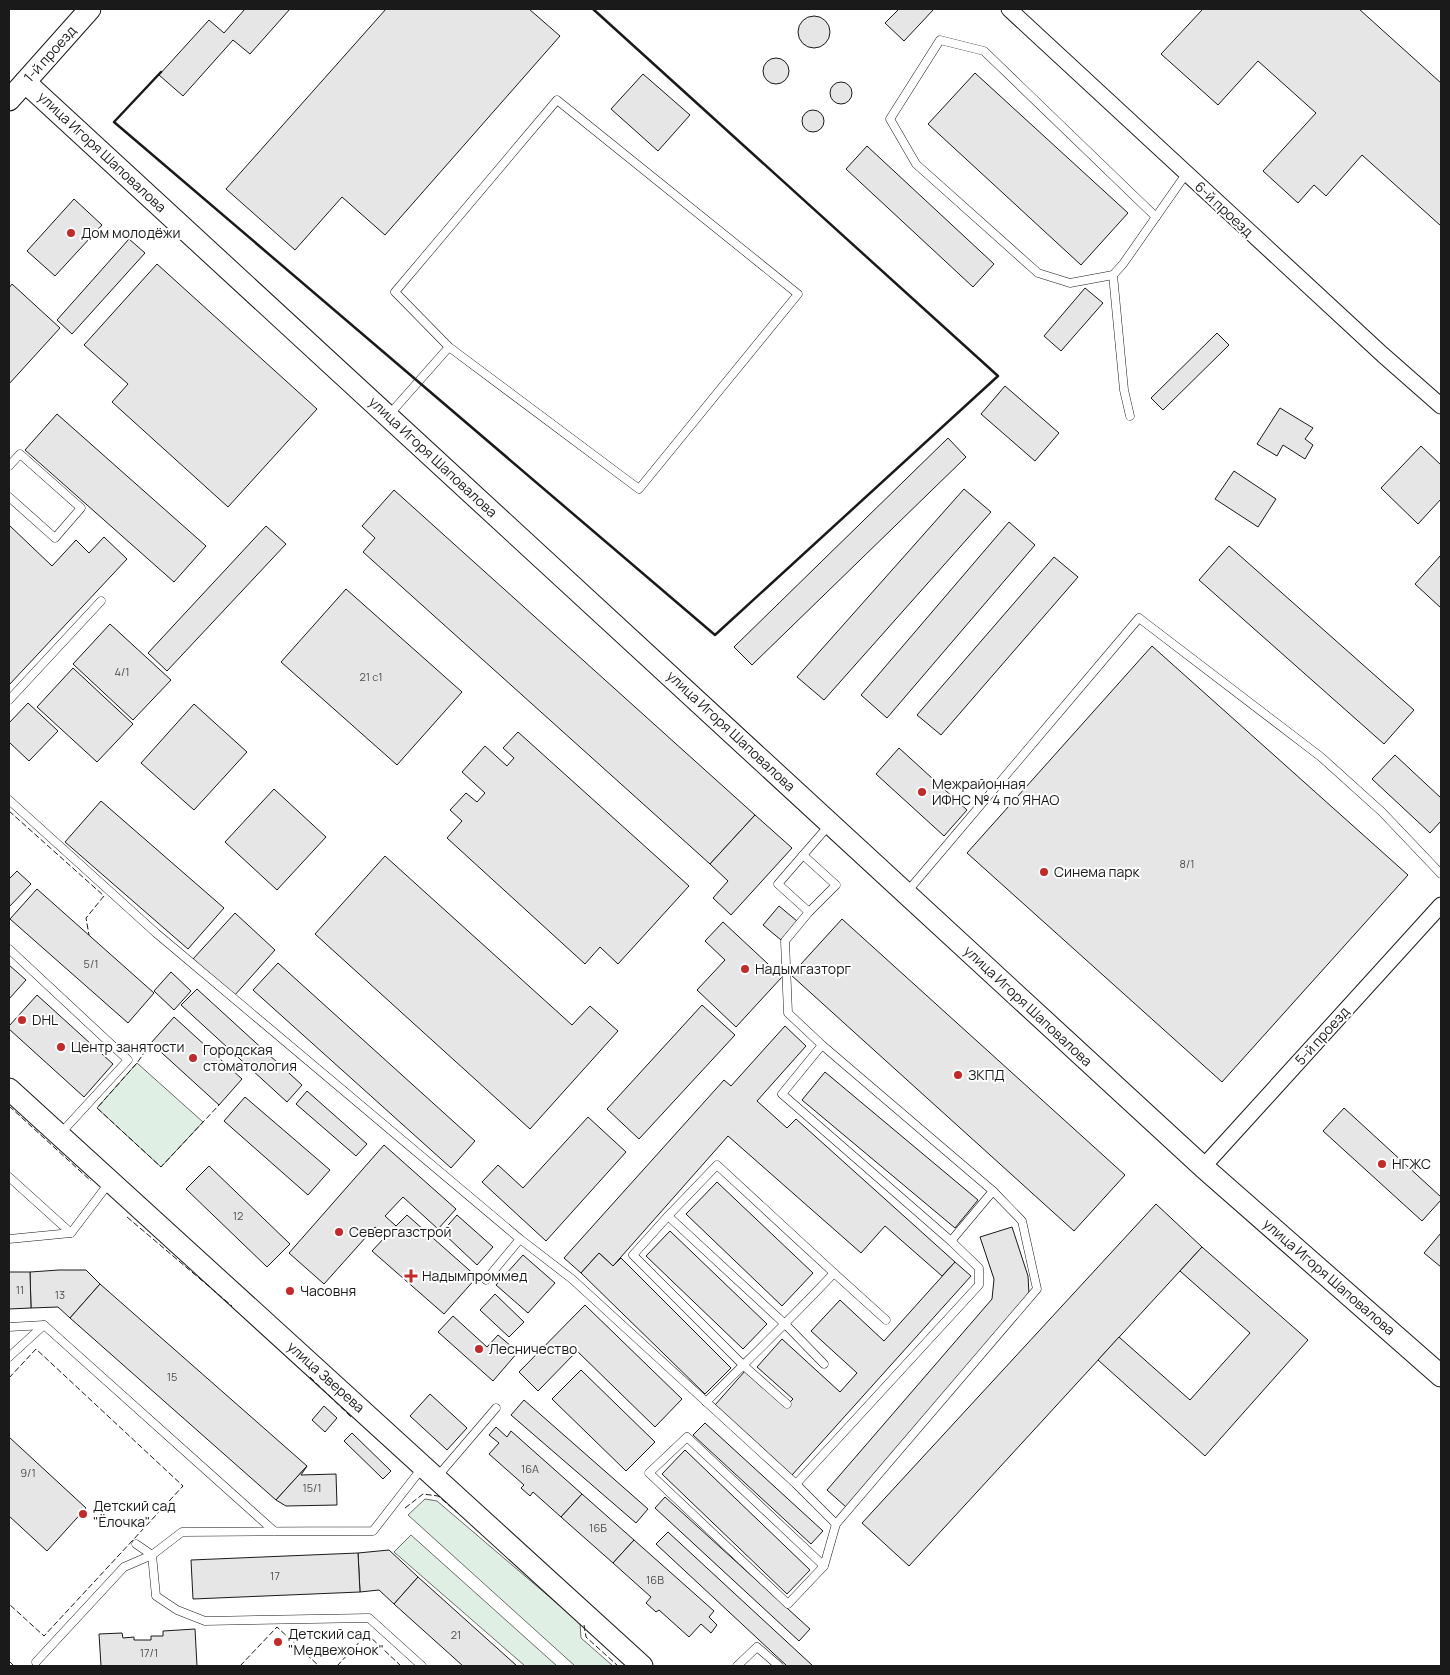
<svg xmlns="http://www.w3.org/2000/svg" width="1450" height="1675" viewBox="0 0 1450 1675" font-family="Manrope,sans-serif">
<rect width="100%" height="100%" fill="#fff"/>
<g fill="#e0efe3" stroke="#6a6a6a">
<path d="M137 1063 203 1122 161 1167 97 1108Z"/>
<path d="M425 1499 437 1501 580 1623 581 1638 613 1666H575L408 1515Z"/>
<path d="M411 1535 557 1666H525L394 1552Z"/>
</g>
<g fill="#e6e6e6" stroke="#1a1a1a">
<path d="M245 9H290L250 54 233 40 183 96 159 75 209 20 224 33Z"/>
<path d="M386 9H529L560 36 385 235 342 197 295 250 226 189Z"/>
<path d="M899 9H934L904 41 885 23Z"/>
<path d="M1200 9H1359L1441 83V226L1362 155 1326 196 1314 185 1298 203 1263 171 1316 113 1258 61 1218 105 1161 54 1202 10Z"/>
<circle cx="814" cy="32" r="16"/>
<circle cx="776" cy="71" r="13"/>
<path d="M975 73 1128 213 1081 265 928 124Z"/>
<path d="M643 74 690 115 658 151 611 109Z"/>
<circle cx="841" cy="93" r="11"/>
<circle cx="813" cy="121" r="11"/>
<path d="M867 146 994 264 973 287 846 169Z"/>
<path d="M74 199 102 225 55 276 27 251Z"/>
<path d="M129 239 145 253 72 334 57 320Z"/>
<path d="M157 264 317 409 228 507 112 402 128 384 84 345Z"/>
<path d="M12 284 60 328 9 384V288Z"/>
<path d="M1085 288 1103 303 1061 351 1044 336Z"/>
<path d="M1217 333 1229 345 1163 410 1151 398Z"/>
<path d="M1005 386 1059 433 1035 461 981 414Z"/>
<path d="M1280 408 1313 428 1305 439 1313 445 1305 459 1283 445 1277 456 1257 444Z"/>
<path d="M57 414 206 546 174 582 25 450Z"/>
<path d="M948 438 966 457 752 665 734 647Z"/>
<path d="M1421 446 1441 465V499L1418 524 1381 488Z"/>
<path d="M1234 471 1276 499 1258 527 1215 499Z"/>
<path d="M964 489 991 512 824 700 797 677Z"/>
<path d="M394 490 755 815 710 864 363 552 375 538 362 526Z"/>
<path d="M1009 522 1035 545 887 718 861 695Z"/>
<path d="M9 525 52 566 76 540 89 553 104 537 127 559 9 685Z"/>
<path d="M266 526 286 544 167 671 148 653Z"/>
<path d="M1229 546 1414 710 1384 744 1199 580Z"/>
<path d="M1441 555V608L1415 584Z"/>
<path d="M1054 557 1078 577 941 735 917 715Z"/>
<path d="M346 589 462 692 397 765 281 662Z"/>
<path d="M110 624 171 680 133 720 73 664Z"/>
<path d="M1152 646 1408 875 1222 1082 967 853Z"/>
<path d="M73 668 133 724 97 762 37 707Z"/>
<path d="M28 703 58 731 29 761 9 742V723Z"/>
<path d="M194 704 247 752 194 810 141 763Z"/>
<path d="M518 732 689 886 618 964 600 947 585 964 447 838 462 821 450 810 466 793 477 802 485 793 462 772 485 746 507 766 514 758 503 748Z"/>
<path d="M899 748 967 810 944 836 876 774Z"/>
<path d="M1395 755 1441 798V821L1430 833 1372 779Z"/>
<path d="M274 789 326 837 277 890 225 842Z"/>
<path d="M101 801 224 908 188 949 65 842Z"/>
<path d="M755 815 792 848 731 915 713 898 728 881 710 864Z"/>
<path d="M385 856 572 1025 590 1006 618 1031 530 1129 315 934Z"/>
<path d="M17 871 31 884 9 907V879Z"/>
<path d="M37 889 154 993 128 1023 10 919Z"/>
<path d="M779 906 797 921 781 940 763 925Z"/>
<path d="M235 913 275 950 234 996 193 959Z"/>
<path d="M842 919 1125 1175 1074 1231 791 975Z"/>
<path d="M723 922 782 977 736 1027 697 990 725 960 705 941Z"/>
<path d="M278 963 475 1141 451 1168 253 990Z"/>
<path d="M9 965 26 980 9 999Z"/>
<path d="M171 972 191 991 174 1010 154 991Z"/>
<path d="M197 989 302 1085 287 1102 181 1005Z"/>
<path d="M37 995 113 1064 84 1097 9 1029V1026Z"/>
<path d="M702 1005 735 1035 639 1139 607 1109Z"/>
<path d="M174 1017 242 1079 219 1105 151 1043Z"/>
<path d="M785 1026 806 1046 757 1101 787 1128 796 1119 955 1262 942 1276 885 1226 861 1253 728 1136 613 1266 599 1253 581 1273 564 1258 724 1080 731 1086Z"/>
<path d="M825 1072 978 1200 955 1228 802 1100Z"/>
<path d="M307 1091 367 1144 356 1156 296 1104Z"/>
<path d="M245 1097 330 1170 308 1195 224 1121Z"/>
<path d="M1344 1108 1441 1197V1200L1422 1221 1323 1131Z"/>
<path d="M588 1117 626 1152 546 1241 482 1182 498 1165 523 1188Z"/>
<path d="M384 1145 456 1209 438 1229 403 1197 385 1216 396 1226 407 1215 477 1277 444 1314 372 1251 386 1236 375 1227 324 1284 289 1253Z"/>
<path d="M209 1166 290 1244 267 1267 186 1189Z"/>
<path d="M717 1182 813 1273 782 1306 686 1214Z"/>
<path d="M1156 1204 1202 1247 909 1566 862 1523Z"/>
<path d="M457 1215 493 1247 477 1265 442 1232Z"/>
<path d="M1012 1227 1028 1276 1029 1294 846 1507 827 1490 992 1299 994 1279 980 1237Z"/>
<path d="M670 1231 767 1324 743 1349 646 1256Z"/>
<path d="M1441 1233V1267L1424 1253Z"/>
<path d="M1202 1247 1308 1340 1205 1456 1098 1360 1119 1337 1190 1400 1250 1333 1180 1271Z"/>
<path d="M599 1253 613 1266 621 1258 731 1368 705 1394 581 1273Z"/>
<path d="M523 1255 555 1283 528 1313 496 1285Z"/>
<path d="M955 1262 971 1276 792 1475 715 1405 745 1371 785 1407 793 1399 757 1367 782 1339 840 1392 857 1373 811 1331 840 1300 884 1341Z"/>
<path d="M59 1270H86L100 1284 70 1318 58 1307 31 1308 30 1272Z"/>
<path d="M9 1272H30L31 1308 9 1309Z"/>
<path d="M100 1284 307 1466 276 1500 70 1318Z"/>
<path d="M495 1294 524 1322 509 1337 480 1310Z"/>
<path d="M585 1305 682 1399 655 1427 577 1351 538 1391 519 1372Z"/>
<path d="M453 1316 487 1347 498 1335 518 1352 493 1381 438 1332Z"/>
<path d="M581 1370 655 1442 626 1471 552 1399Z"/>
<path d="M430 1394 467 1428 447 1450 410 1416Z"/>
<path d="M524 1400 648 1509 636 1523 511 1415Z"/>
<path d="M324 1406 337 1418 325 1432 312 1420Z"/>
<path d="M705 1423 823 1531 811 1544 693 1435Z"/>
<path d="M496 1427 507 1437 511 1431 582 1494 561 1517 533 1492 530 1496 521 1488 524 1485 489 1454 499 1443 489 1435Z"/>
<path d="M352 1433 391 1471 383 1479 344 1441Z"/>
<path d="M9 1437 86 1508 47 1551 9 1516Z"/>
<path d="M685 1450 810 1570 787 1594 662 1474Z"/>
<path d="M307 1466 301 1475 336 1474 337 1505 286 1506 276 1500Z"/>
<path d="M582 1494 634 1540 613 1563 561 1517Z"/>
<path d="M665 1497 810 1629 799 1641 655 1508Z"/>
<path d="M668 1532 813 1666H787L656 1544Z"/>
<path d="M634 1540 714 1611 709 1617 717 1625 711 1633 701 1624 689 1637 659 1610 656 1612 646 1603 651 1597 613 1563Z"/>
<path d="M389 1550 418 1577 394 1604 379 1590 360 1592 358 1553Z"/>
<path d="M358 1553 360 1592 193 1599 191 1560Z"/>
<path d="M418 1577 517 1666H463L394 1604Z"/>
<path d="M195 1629 197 1666H101L99 1634 122 1633 123 1638 134 1637V1640H151V1636H163V1631Z"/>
</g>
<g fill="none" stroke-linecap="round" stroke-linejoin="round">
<g stroke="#1a1a1a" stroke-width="9">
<g id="lane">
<path d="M1113 275 1070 283 1038 273 916 164 890 119 940 40 984 51 1156 217"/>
<path d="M388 416 449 347 395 292 557 100 798 294 639 489 449 347"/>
<path d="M1130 416 1124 390 1113 275 1123 264 1186 174"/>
<path d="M9 466 20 454 81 508 55 538 9 497"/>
<path d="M9 700 101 601"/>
<path d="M9 800 156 933 520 1239 572 1279 796 1484 979 1285V1268L951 1241 782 1094 822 1045 788 1013 785 941 809 912 778 884 830 824"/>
<path d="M803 855 836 885 809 912"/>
<path d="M907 892 1139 618 1321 757 1382 812 1441 874"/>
<path d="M9 949 128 1060 61 1133"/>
<path d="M822 1045 993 1191 1022 1221 1037 1289 836 1524 824 1566 687 1437 649 1473 788 1604 824 1566"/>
<path d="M9 1177 71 1233 109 1183"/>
<path d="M668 1216 786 1325 824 1364"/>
<path d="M9 1239 71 1233"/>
<path d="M951 1241 993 1191"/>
<path d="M834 1273 886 1320"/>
<path d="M486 1280 520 1239"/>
<path d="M9 1327 44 1325 274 1531"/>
<path d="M9 1357 44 1325"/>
<path d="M706 1402C749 1359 793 1317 834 1273L717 1165 668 1216 633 1255 743 1365 787 1404"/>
<path d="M437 1477 496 1408"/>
<path d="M796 1484 836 1524"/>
<path d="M36 1662 124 1567 152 1555 136 1544"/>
<path d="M422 1666 369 1618 205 1621 177 1610 156 1596 152 1555 182 1532 373 1531 422 1468"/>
<path d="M737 1666 757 1647 779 1666"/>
</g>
</g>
<g stroke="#1a1a1a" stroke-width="17">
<g id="street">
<path d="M1009 9 1383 355 1441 406"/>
<path d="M1203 1167 1441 905"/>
</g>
</g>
<g stroke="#1a1a1a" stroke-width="23">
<g id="secondary">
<path d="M25 82 1203 1167 1441 1376"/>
<path d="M9 100 90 9"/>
<path d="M9 1089 642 1666"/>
</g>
</g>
<use href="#lane" stroke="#fff" stroke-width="8"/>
<use href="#street" stroke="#fff" stroke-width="15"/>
<use href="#secondary" stroke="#fff" stroke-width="21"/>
<g stroke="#1a1a1a" stroke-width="1" stroke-dasharray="6 2.5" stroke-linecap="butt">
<path d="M9 811 104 896 86 918 89 935"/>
<path d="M151 1043 137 1063 97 1108 161 1167 219 1105"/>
<path d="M9 1106 91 1181"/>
<path d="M127 1217 232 1306"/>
<path d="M310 1377 351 1417"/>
<path d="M9 1378 36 1349 183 1486 44 1636 9 1604"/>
<path d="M405 1508 423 1494 438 1496 458 1513"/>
<path d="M584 1625 586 1637 618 1666"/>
<path d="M9 1661 14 1666"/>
<path d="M240 1666 277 1627 319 1666"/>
<path d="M337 1666 367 1634 401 1666"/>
</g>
<path stroke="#1a1a1a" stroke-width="2.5" d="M161 72 114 122 715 635 998 376 593 9"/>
</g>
<g fill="#c62828" stroke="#fff" stroke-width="2">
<circle cx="71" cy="233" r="5"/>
<circle cx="922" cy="792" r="5"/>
<circle cx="1044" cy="872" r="5"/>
<circle cx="745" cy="969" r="5"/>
<circle cx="22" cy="1020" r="5"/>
<circle cx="61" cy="1047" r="5"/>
<circle cx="193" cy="1058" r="5"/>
<circle cx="958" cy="1075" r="5"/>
<circle cx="1382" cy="1164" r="5"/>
<circle cx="339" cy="1232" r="5"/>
<path d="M408.5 1268.5h5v5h5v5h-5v5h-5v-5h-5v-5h5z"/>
<circle cx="290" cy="1291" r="5"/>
<circle cx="479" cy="1349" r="5"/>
<circle cx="83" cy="1514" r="5"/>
<circle cx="278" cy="1642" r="5"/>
</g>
<g text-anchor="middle" stroke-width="4" stroke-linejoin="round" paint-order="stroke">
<g font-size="11" fill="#4d4d4d">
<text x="122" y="676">4/1</text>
<text x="371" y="681">21 с1</text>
<text x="1187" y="868">8/1</text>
<text x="91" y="968">5/1</text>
<text x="238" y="1220">12</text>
<text x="20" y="1294">11</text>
<text x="60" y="1299">13</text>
<text x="172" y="1381">15</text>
<text x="530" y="1473">16А</text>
<text x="28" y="1477">9/1</text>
<text x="312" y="1492">15/1</text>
<text x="598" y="1532">16Б</text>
<text x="275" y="1580">17</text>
<text x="655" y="1584">16В</text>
<text x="456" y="1639">21</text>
<text x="149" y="1657">17/1</text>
</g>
<g font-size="14" fill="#1a1a1a" stroke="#fff">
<text transform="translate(50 54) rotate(-48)" y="5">1-й проезд</text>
<text transform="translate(102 152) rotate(43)" y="5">улица Игоря Шаповалова</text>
<text transform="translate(1224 209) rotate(43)" y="5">6-й проезд</text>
<text transform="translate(433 457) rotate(43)" y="5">улица Игоря Шаповалова</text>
<text transform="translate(731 731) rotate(43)" y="5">улица Игоря Шаповалова</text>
<text transform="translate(1028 1006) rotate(43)" y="5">улица Игоря Шаповалова</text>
<text transform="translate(1322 1036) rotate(-48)" y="5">5-й проезд</text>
<text transform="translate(1329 1277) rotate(41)" y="5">улица Игоря Шаповалова</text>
<text transform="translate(326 1377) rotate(42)" y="5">улица Зверева</text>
</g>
<g font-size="14" fill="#1a1a1a" stroke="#fff" text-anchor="start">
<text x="81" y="238">Дом молодёжи</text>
<text x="932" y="789">Межрайонная<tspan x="932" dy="16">ИФНС № 4 по ЯНАО</tspan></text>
<text x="1054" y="877">Синема парк</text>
<text x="755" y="974">Надымгазторг</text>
<text x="32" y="1025">DHL</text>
<text x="71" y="1052">Центр занятости</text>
<text x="203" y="1055">Городская<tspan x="203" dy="16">стоматология</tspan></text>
<text x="968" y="1080">ЗКПД</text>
<text x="1392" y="1169">НГЖС</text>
<text x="349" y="1237">Севергазстрой</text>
<text x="422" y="1281">Надымпроммед</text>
<text x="300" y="1296">Часовня</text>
<text x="489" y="1354">Лесничество</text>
<text x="93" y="1511">Детский сад<tspan x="93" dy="16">"Ёлочка"</tspan></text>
<text x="288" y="1639">Детский сад<tspan x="288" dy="16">"Медвежонок"</tspan></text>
</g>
</g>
<rect width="1450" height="1675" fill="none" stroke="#1a1a1a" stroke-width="20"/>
</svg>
